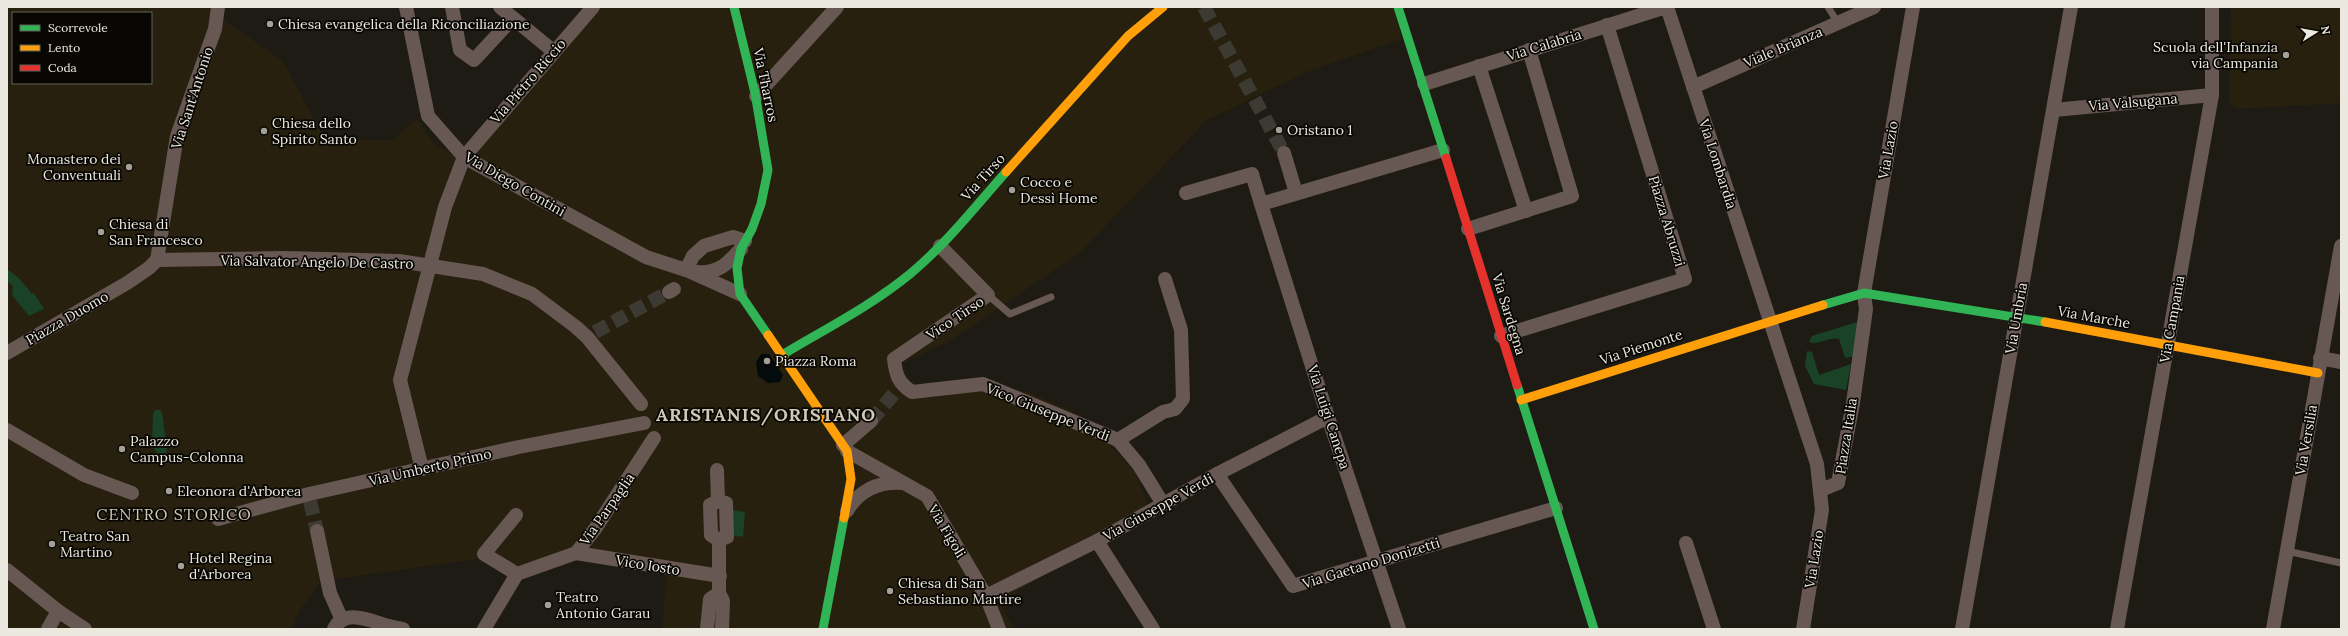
<svg xmlns="http://www.w3.org/2000/svg" width="2348" height="636" viewBox="0 0 2348 636" font-family="Lora,serif">
<rect width="100%" height="100%" fill="#1d1b13"/>
<g fill="#27200e" fill-rule="evenodd">
<path d="M7 7H220L219 17 282 60 325 139 392 140 417 119 434 144 467 163 595 7H1398L1401 39 1307 72 1207 120 1079 254 948 342 896 366 915 385 1029 392 1080 415 1136 472 1149 509 1000 603 1015 629H662L667 569 578 559 519 566 485 558 321 581 300 610 292 629H7ZM13 13H151V83H13Z"/>
<path d="M2231 7H2341V103L2236 109 2229 104Z"/>
</g>
<g fill="#1a4226">
<path d="M7 269 19 278 32 294 34 293 44 309 29 316 12 295 13 286 7 281Z"/>
<path d="M1860 321 1854 356 1845 358 1839 339C1828 336 1819 346 1809 342L1812 336Z"/>
<path d="M1807 351 1812 352 1819 375 1851 364 1846 390 1814 384 1805 366Z"/>
<path d="M155 410H160L162 413 167 449 165 455 157 453 152 444 153 414Z"/>
<path d="M732 510 745 512 743 537 731 535Z"/>
</g>
<path fill="#040b0d" d="M761 354H769L783 375 780 382 768 383 758 376 756 362Z"/>
<g fill="none" stroke-linecap="round" stroke-linejoin="round">
<g stroke="#3c3a32" stroke-width="14" stroke-dasharray="14 7" stroke-linecap="butt">
<path d="M1204 7 1284 153"/>
<path d="M595 332 669 292"/>
<path d="M871 421 897 390"/>
<path d="M310 501 317 531"/>
</g>
<g stroke="#685854" stroke-width="7">
<path d="M1828 7 1838 23"/>
<path d="M988 295 1010 314 1051 297"/>
<path d="M2287 551 2341 563"/>
</g>
<g stroke="#685854" stroke-width="14">
<path d="M406 7 428 116 464 157 646 257 689 271 740 294"/>
<path d="M452 7 460 50 474 60 513 18 500 7"/>
<path d="M1667 7 1817 464 1822 510 1803 629"/>
<path d="M513 18 553 51"/>
<path d="M1479 66 1526 211"/>
<path d="M1424 84 1666 7"/>
<path d="M1693 87 1874 7"/>
<path d="M756 96 837 7"/>
<path d="M2054 110 2212 95"/>
<path d="M1284 153 1296 193"/>
<path d="M1186 193 1252 174 1261 204"/>
<path d="M1468 229 1572 196 1529 50"/>
<path d="M940 246 988 295 894 359C896 375 898 383 912 392L983 384 1118 440 1139 465 1163 504"/>
<path d="M157 260 285 258 399 261 483 274 532 294 576 327 587 337 641 404"/>
<path d="M157 260 177 136 215 29 218 7"/>
<path d="M686 270 693 256 704 246 733 237 745 241"/>
<path d="M697 272C718 274 727 264 741 249"/>
<path d="M669 292 674 289"/>
<path d="M1501 336 1685 279 1607 25"/>
<path d="M7 353 127 283 149 268 157 260"/>
<path d="M2320 358 2341 362"/>
<path d="M7 430 84 475 132 493"/>
<path d="M1118 440 1163 412 1175 409 1183 399 1181 330 1165 279"/>
<path d="M843 445 871 421"/>
<path d="M847 451 927 496 986 596 999 629"/>
<path d="M422 469 400 380 445 207 464 157 593 7"/>
<path d="M1217 474 1293 586 1556 508"/>
<path d="M1821 490 1838 483 1853 403 1866 309 1864 293 1913 7"/>
<path d="M718 501 710 505 711 535 719 540"/>
<path d="M847 511C858 491 879 481 902 483"/>
<path d="M516 515 484 554 517 574"/>
<path d="M218 519 309 494 519 447 644 423"/>
<path d="M317 531 330 593 342 620"/>
<path d="M1097 541 1153 629"/>
<path d="M1686 543 1714 629"/>
<path d="M576 553 720 576"/>
<path d="M7 570 58 611 85 629"/>
<path d="M719 593 723 601 722 629"/>
<path d="M986 596 1097 541 1217 474 1328 417"/>
<path d="M389 626 403 629"/>
<path d="M48 629 58 611"/>
<path d="M334 629C344 607 373 622 389 626L387 629"/>
<path d="M484 629 517 574 576 553 595 529 654 438"/>
<path d="M707 629 710 599 719 593V540L727 537 726 503 718 501 717 470"/>
<path d="M1399 629 1328 417 1261 204 1443 150"/>
<path d="M1962 629 2071 7"/>
<path d="M2117 629 2212 95V7"/>
<path d="M2273 629 2341 246"/>
</g>
<g stroke="#30b455" stroke-width="9">
<path d="M734 7 755 93 768 170 761 204 752 229 741 249 737 268 740 294 768 335"/>
<path d="M1398 7 1446 158"/>
<path d="M1823 305 1864 293 2045 322"/>
<path d="M782 355C825 329 871 306 910 274 946 244 975 207 1006 172"/>
<path d="M1517 385 1594 629"/>
<path d="M823 629 844 518"/>
</g>
<g stroke="#ff9f0a" stroke-width="9">
<path d="M1006 172 1128 36 1163 7"/>
<path d="M2045 322 2318 373"/>
<path d="M768 335 847 451 851 479 844 518"/>
<path d="M1521 400 1823 305"/>
</g>
<path stroke="#e5322d" stroke-width="9" d="M1446 158 1517 385"/>
</g>
<g fill="#a3a098" stroke="#090703" stroke-width="1.5">
<circle cx="270" cy="24" r="4"/>
<circle cx="2286" cy="55" r="4"/>
<circle cx="1279" cy="130" r="4"/>
<circle cx="264" cy="131" r="4"/>
<circle cx="129" cy="167" r="4"/>
<circle cx="1012" cy="190" r="4"/>
<circle cx="101" cy="232" r="4"/>
<circle cx="767" cy="361" r="4"/>
<circle cx="122" cy="449" r="4"/>
<circle cx="169" cy="491" r="4"/>
<circle cx="52" cy="544" r="4"/>
<circle cx="181" cy="566" r="4"/>
<circle cx="890" cy="591" r="4"/>
<circle cx="548" cy="605" r="4"/>
</g>
<g text-anchor="middle" stroke-width="3.5" stroke-linejoin="round" paint-order="stroke">
<g font-size="14" fill="#ebe8df" stroke="#090703" text-anchor="start">
<text x="278" y="29">Chiesa evangelica della Riconciliazione</text>
<text x="2278" y="52" text-anchor="end">Scuola dell'Infanzia<tspan x="2278" dy="16">via Campania</tspan></text>
<text x="272" y="128">Chiesa dello<tspan x="272" dy="16">Spirito Santo</tspan></text>
<text x="1287" y="135">Oristano 1</text>
<text x="121" y="164" text-anchor="end">Monastero dei<tspan x="121" dy="16">Conventuali</tspan></text>
<text x="1020" y="187">Cocco e<tspan x="1020" dy="16">Dessì Home</tspan></text>
<text x="109" y="229">Chiesa di<tspan x="109" dy="16">San Francesco</tspan></text>
<text x="775" y="366">Piazza Roma</text>
<text x="130" y="446">Palazzo<tspan x="130" dy="16">Campus-Colonna</tspan></text>
<text x="177" y="496">Eleonora d'Arborea</text>
<text x="60" y="541">Teatro San<tspan x="60" dy="16">Martino</tspan></text>
<text x="189" y="563">Hotel Regina<tspan x="189" dy="16">d'Arborea</tspan></text>
<text x="898" y="588">Chiesa di San<tspan x="898" dy="16">Sebastiano Martire</tspan></text>
<text x="556" y="602">Teatro<tspan x="556" dy="16">Antonio Garau</tspan></text>
</g>
<g font-size="14" fill="#ebe8df" stroke="#090703">
<text transform="translate(1544 45) rotate(-17)" y="5">Via Calabria</text>
<text transform="translate(1783 47) rotate(-23)" y="5">Viale Brianza</text>
<text transform="translate(528 81) rotate(-49)" y="5">Via Pietro Riccio</text>
<text transform="translate(766 85) rotate(78)" y="5">Via Tharros</text>
<text transform="translate(192 98) rotate(-72)" y="5">Via Sant'Antonio</text>
<text transform="translate(2133 102) rotate(-5)" y="5">Via Valsugana</text>
<text transform="translate(1888 150) rotate(-80)" y="5">Via Lazio</text>
<text transform="translate(1718 164) rotate(72)" y="5">Via Lombardia</text>
<text transform="translate(983 177) rotate(-48)" y="5">Via Tirso</text>
<text transform="translate(515 184) rotate(30)" y="5">Via Diego Contini</text>
<text transform="translate(1667 221) rotate(73)" y="5">Piazza Abruzzi</text>
<text transform="translate(317 262) rotate(1)" y="5">Via Salvator Angelo De Castro</text>
<text transform="translate(1509 314) rotate(73)" y="5">Via Sardegna</text>
<text transform="translate(2094 317) rotate(10)" y="5">Via Marche</text>
<text transform="translate(67 318) rotate(-30)" y="5">Piazza Duomo</text>
<text transform="translate(955 318) rotate(-34)" y="5">Vico Tirso</text>
<text transform="translate(2016 318) rotate(-80)" y="5">Via Umbria</text>
<text transform="translate(2172 319) rotate(-80)" y="5">Via Campania</text>
<text transform="translate(1641 347) rotate(-18)" y="5">Via Piemonte</text>
<text transform="translate(1048 412) rotate(22)" y="5">Vico Giuseppe Verdi</text>
<text transform="translate(1329 417) rotate(72)" y="5">Via Luigi Canepa</text>
<text transform="translate(1846 436) rotate(-81)" y="5">Piazza Italia</text>
<text transform="translate(2306 440) rotate(-80)" y="5">Via Versilia</text>
<text transform="translate(430 467) rotate(-13)" y="5">Via Umberto Primo</text>
<text transform="translate(1158 507) rotate(-29)" y="5">Via Giuseppe Verdi</text>
<text transform="translate(607 509) rotate(-55)" y="5">Via Parpaglia</text>
<text transform="translate(947 531) rotate(59)" y="5">Via Figoli</text>
<text transform="translate(1814 559) rotate(-81)" y="5">Via Lazio</text>
<text transform="translate(1371 563) rotate(-17)" y="5">Via Gaetano Donizetti</text>
<text transform="translate(648 565) rotate(9)" y="5">Vico Iosto</text>
</g>
<g font-size="16" letter-spacing="1" fill="#cfc9b8" stroke="#090703">
<text x="174" y="520">CENTRO STORICO</text>
</g>
<g font-size="18" font-weight="bold" letter-spacing="1" fill="#cfc9b8" stroke="#090703">
<text x="766" y="421">ARISTANIS/ORISTANO</text>
</g>
</g>
<rect width="2348" height="636" fill="none" stroke="#ebe8df" stroke-width="16"/>
<rect x="12" y="12" width="140" height="72" fill="#090703" stroke="#63615b"/>
<rect x="20" y="25" width="20" height="6" fill="#30b455" stroke="#63615b"/>
<text x="48" y="32" font-size="12" fill="#ebe8df">Scorrevole</text>
<rect x="20" y="45" width="20" height="6" fill="#ff9f0a" stroke="#63615b"/>
<text x="48" y="52" font-size="12" fill="#ebe8df">Lento</text>
<rect x="20" y="65" width="20" height="6" fill="#e5322d" stroke="#63615b"/>
<text x="48" y="72" font-size="12" fill="#ebe8df">Coda</text>
<g transform="translate(2316 32) rotate(79)" stroke="#090703" stroke-width="3" paint-order="stroke">
<path d="M0-3L7 15L0 10L-7 15Z" fill="#ebe8df"/>
<text y="-6" font-size="11" font-weight="bold" text-anchor="middle" fill="#ebe8df">N</text>
</g>
</svg>
